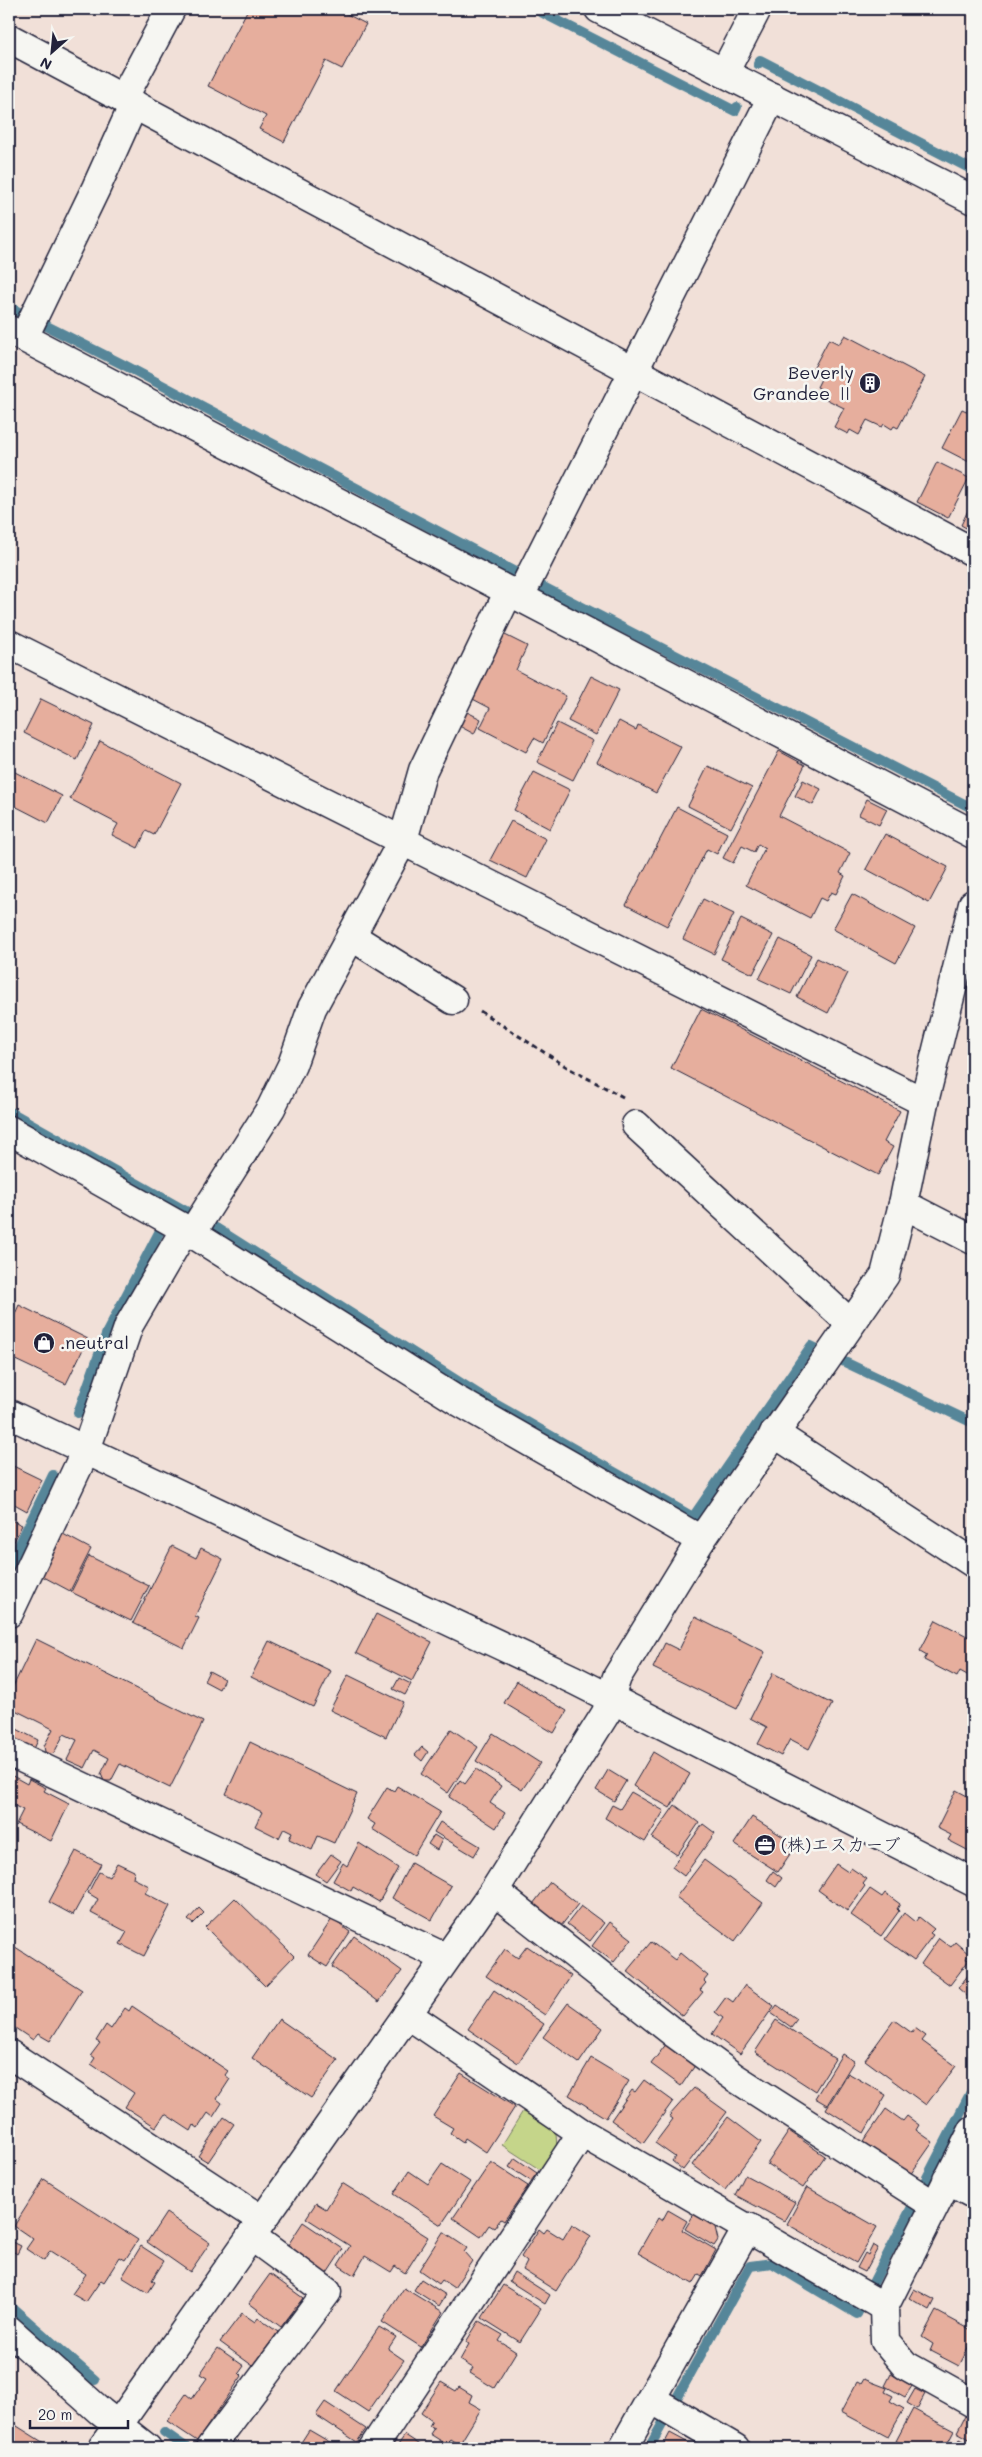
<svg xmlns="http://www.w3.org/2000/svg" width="982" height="2457" viewBox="0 0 982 2457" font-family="Mali,'Klee One',sans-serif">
<rect width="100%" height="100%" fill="#f1e0d8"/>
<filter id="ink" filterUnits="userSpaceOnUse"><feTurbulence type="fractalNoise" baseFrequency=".02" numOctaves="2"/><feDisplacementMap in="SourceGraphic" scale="10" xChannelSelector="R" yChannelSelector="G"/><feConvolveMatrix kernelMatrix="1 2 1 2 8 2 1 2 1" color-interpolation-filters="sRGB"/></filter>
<g filter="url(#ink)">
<path fill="#c5d58a" stroke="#747c62" d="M523 2111 556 2133 557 2148 542 2171 502 2145Z"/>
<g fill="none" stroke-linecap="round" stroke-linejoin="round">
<g stroke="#578699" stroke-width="10">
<path d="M535 9 735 111 737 107"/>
<path d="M758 64 760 60 973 170"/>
<path d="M9 307 126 366 549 590 968 806 973 804"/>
<path d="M9 1111 216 1228 483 1397 693 1517 811 1346 973 1423"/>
<path d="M78 1413 107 1332 166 1219"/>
<path d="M9 1566 53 1475"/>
<path d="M9 2305 95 2380"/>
<path d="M164 2432 187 2448"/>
<path d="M649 2448 750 2266 772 2263 857 2314 973 2088"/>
</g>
</g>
<g fill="#e6ae9d" stroke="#22223b">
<path d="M248 9H268L276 13 278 9H337L366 24 342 69 326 61 284 142 259 129 266 116 208 86Z"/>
<path d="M845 335 925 377 898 428 894 426 892 429 884 424 882 427 867 420 859 435 850 430 848 434 834 427 844 408 826 399 827 396 819 392 821 389 817 387 821 379 811 373 829 339 839 344Z"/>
<path d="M962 409 973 414V464L942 448Z"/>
<path d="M937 462 969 478 948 518 917 502Z"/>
<path d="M973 500V532L961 525Z"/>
<path d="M499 632 527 646 516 670 566 696 543 743 534 738 526 752 480 728 490 708 467 696Z"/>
<path d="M591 676 619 690 596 735 568 721Z"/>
<path d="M41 699 94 725 77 760 24 733Z"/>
<path d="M459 708 481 719 474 734 452 722Z"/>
<path d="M619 721 636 730 638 725 681 747 656 793 597 762Z"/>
<path d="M557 723 593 741 573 780 537 762Z"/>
<path d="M100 741 181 783 154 835 146 831 138 848 112 835 118 824 70 799Z"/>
<path d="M779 751 805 765 779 816 850 853 840 873 845 876 836 894 831 892 826 901 820 898 810 918 746 885 765 848 758 844 754 852 742 846 733 863 723 858Z"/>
<path d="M708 766 752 788 731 828 688 806Z"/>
<path d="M9 769 62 796 48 823 9 803Z"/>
<path d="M534 772 570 790 550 829 514 810Z"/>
<path d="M803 780 821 789 813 805 795 796Z"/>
<path d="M867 799 887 809 879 825 859 815Z"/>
<path d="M677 807 727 833 717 854 707 849 667 926 626 905Z"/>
<path d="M511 821 546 839 527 878 490 860Z"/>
<path d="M885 834 948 867 929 903 866 869Z"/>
<path d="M852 894 915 928 896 963 833 929Z"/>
<path d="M703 899 734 914 714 954 683 939Z"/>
<path d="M741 919 773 935 753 974 721 959Z"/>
<path d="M780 939 811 955 791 994 759 979Z"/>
<path d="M817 958 848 973 828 1013 797 997Z"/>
<path d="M701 1009 900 1111 884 1142 893 1147 878 1175 671 1068Z"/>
<path d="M19 1305 88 1339 66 1384 9 1357V1327Z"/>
<path d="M9 1464 42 1480 27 1511 9 1501Z"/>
<path d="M9 1519 22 1525 9 1552Z"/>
<path d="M63 1534 91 1549 70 1591 42 1576Z"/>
<path d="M172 1546 196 1558 201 1548 223 1559 195 1616 199 1618 184 1648 133 1623Z"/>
<path d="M89 1556 149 1586 131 1621 71 1592Z"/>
<path d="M376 1614 432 1642 412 1681 356 1653Z"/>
<path d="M695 1617 765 1652 737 1709 653 1668 665 1643 679 1650Z"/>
<path d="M936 1620 973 1639V1668L969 1676 960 1671 957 1677 924 1660 927 1655 920 1651Z"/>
<path d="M36 1639 203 1722 170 1788 120 1764 111 1781H104L101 1774 109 1758 94 1750 85 1768 67 1760 77 1740 64 1734 54 1753 50 1754 45 1752 44 1746 53 1729 9 1707V1695Z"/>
<path d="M269 1641 331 1671 313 1707 251 1677Z"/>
<path d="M209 1671 224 1679 219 1689 204 1681Z"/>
<path d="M773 1673 832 1704 809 1749 790 1739 781 1756 758 1744 767 1727 750 1718Z"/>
<path d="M348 1675 403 1702 386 1737 330 1710Z"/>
<path d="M399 1678 411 1684 405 1695 393 1689Z"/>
<path d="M517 1681 567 1711 554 1733 504 1703Z"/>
<path d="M9 1725 38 1740 34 1749 9 1736Z"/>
<path d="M451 1729 478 1747 448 1793 421 1774Z"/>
<path d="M493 1733 540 1763 522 1790 476 1761Z"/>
<path d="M250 1742 357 1794 334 1843 318 1836 312 1850 289 1839 292 1832 284 1828 279 1838 255 1826 262 1812 226 1794Z"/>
<path d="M422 1747 428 1752 422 1761 415 1755Z"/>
<path d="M653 1752 690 1774 670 1808 633 1786Z"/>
<path d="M476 1769 501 1786 490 1803 505 1813 496 1828 449 1797 460 1780 465 1784Z"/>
<path d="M608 1770 626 1781 614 1801 596 1790Z"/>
<path d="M9 1774 27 1784 29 1779 46 1788 44 1791 69 1804 51 1841 16 1824 23 1810 9 1803Z"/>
<path d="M397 1786 440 1812 414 1855 372 1829 375 1824 367 1819 387 1787 394 1791Z"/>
<path d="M956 1790 973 1799V1853L948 1840 951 1835 937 1828Z"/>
<path d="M631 1792 664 1811 645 1842 605 1818 612 1805 620 1809Z"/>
<path d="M675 1805 699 1823 677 1855 652 1838Z"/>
<path d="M752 1817 796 1845 778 1872 734 1844Z"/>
<path d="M440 1822 480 1846 474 1856 434 1832Z"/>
<path d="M703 1824 715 1833 684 1876 672 1867Z"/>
<path d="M434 1835 442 1840 437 1850 428 1844Z"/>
<path d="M359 1843 398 1868 379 1902 353 1887 351 1891 333 1881 343 1863 347 1866Z"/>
<path d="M76 1851 101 1864 73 1915 49 1902Z"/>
<path d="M331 1854 341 1861 326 1881 316 1874Z"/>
<path d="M704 1860 763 1903 735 1941 676 1897Z"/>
<path d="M117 1863 134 1871 133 1878 149 1886 145 1893 170 1906 144 1956 120 1944 127 1932 91 1913 98 1899 88 1893 99 1872 109 1877Z"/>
<path d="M411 1863 451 1886 432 1920 392 1898Z"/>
<path d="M836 1864 848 1872 851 1868 867 1879 863 1884 865 1886 847 1911 818 1890Z"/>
<path d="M773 1871 782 1878 776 1887 767 1880Z"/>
<path d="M550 1882 578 1904 561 1926 533 1904Z"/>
<path d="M870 1889 882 1897 885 1893 900 1904 897 1909 899 1911 881 1936 851 1915Z"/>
<path d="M235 1898 294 1956 265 1986 205 1927Z"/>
<path d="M581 1906 604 1923 590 1941 567 1924Z"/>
<path d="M199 1908 204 1913 193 1924 188 1920Z"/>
<path d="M904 1913 915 1922 919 1917 934 1929 930 1933 933 1935 914 1960 885 1939Z"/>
<path d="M332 1919 350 1932 327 1967 308 1955Z"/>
<path d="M610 1922 632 1939 614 1962 592 1946Z"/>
<path d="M354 1936 402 1971 379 2002 332 1967Z"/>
<path d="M939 1938 951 1947 955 1942 969 1954 966 1959 969 1960 950 1985 921 1964Z"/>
<path d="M651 1942 675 1960 680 1953 708 1976 704 1981 706 1983 700 1990 703 1992 683 2016 627 1971Z"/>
<path d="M9 1943 82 1990 50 2041 38 2034 33 2040 9 2024 12 2017 9 2015Z"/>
<path d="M527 1946 571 1976 545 2015 486 1976 505 1949 518 1958Z"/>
<path d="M973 1969V2001L958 1988Z"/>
<path d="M745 1985 774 2006 740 2054 712 2034 723 2018 715 2012 726 1997 733 2002Z"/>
<path d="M494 1990 544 2024 518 2063 468 2029Z"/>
<path d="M568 2003 603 2028 579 2063 543 2037Z"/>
<path d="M777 2005 797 2019 791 2027 771 2013Z"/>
<path d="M132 2006 228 2071 225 2075 230 2079 217 2099 222 2103 213 2117 208 2113 198 2128 194 2125 191 2131 165 2114 156 2127 125 2107 134 2093 91 2064 95 2058 91 2055 100 2043 96 2041 106 2025 111 2029 125 2008 129 2011Z"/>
<path d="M279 2019 338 2060 311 2098 252 2058Z"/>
<path d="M776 2020 835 2059 815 2091 755 2052Z"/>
<path d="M894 2020 912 2033 915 2028 926 2036 922 2041 956 2066 926 2105 865 2060Z"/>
<path d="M667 2043 696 2064 681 2086 651 2064Z"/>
<path d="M842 2054 854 2061 827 2105 815 2098Z"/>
<path d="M591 2058 629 2081 606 2118 569 2095Z"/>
<path d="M461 2073 515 2107 486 2152 465 2138 463 2142 450 2133 453 2128 433 2116Z"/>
<path d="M848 2073 886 2095 864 2133 826 2109Z"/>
<path d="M644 2080 673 2101 643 2143 611 2120 632 2090 635 2092Z"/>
<path d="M694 2088 727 2112 683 2170 672 2161 675 2157 655 2143 673 2119 669 2116Z"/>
<path d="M886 2109 903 2121 907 2116 919 2125 916 2130 933 2142 910 2175 863 2142Z"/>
<path d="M224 2117 234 2124 208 2162 198 2156Z"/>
<path d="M728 2117 761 2142 725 2190 692 2165Z"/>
<path d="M789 2131 825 2156 803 2188 767 2164Z"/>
<path d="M515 2158 537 2173 531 2181 509 2167Z"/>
<path d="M491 2162 528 2186 504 2221 501 2219 494 2228 489 2225 481 2237 453 2218Z"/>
<path d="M442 2164 470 2182 441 2225 394 2194 409 2171 428 2184Z"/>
<path d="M745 2175 795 2202 784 2221 735 2195Z"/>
<path d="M44 2179 138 2240 125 2260 120 2257 104 2282 101 2280 86 2302 72 2294 86 2274 50 2251 44 2261 26 2249 33 2239 14 2226Z"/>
<path d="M342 2183 428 2237 405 2273 395 2266 391 2272 365 2256 354 2275 338 2265 350 2246 306 2218 316 2203 326 2209Z"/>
<path d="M807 2187 877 2227 856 2263 787 2224Z"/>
<path d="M668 2210 687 2221 682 2230 716 2250 702 2276 699 2274 693 2284 638 2253 658 2218 662 2221Z"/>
<path d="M166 2213 210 2243 190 2272 147 2242Z"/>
<path d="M694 2214 715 2227 718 2240 714 2246 685 2229Z"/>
<path d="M303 2222 343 2249 324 2278 284 2251Z"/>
<path d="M572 2224 591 2236 556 2291 523 2270 527 2262 521 2257 539 2229 544 2233 547 2229 563 2239Z"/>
<path d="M443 2232 467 2248 464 2252 472 2261 454 2288 442 2280 439 2284 419 2270Z"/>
<path d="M13 2242 21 2246 17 2254 9 2249Z"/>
<path d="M873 2245 878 2248 865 2272 857 2268 865 2253 868 2255Z"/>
<path d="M141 2246 164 2261 152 2280 155 2282 148 2293 122 2277Z"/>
<path d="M514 2272 550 2295 545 2304 509 2281Z"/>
<path d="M270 2274 303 2298 281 2327 249 2303Z"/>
<path d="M421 2279 446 2295 439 2306 414 2290Z"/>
<path d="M503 2285 541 2309 520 2342 482 2318Z"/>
<path d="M404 2288 443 2312 421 2347 382 2322Z"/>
<path d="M914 2289 935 2300 930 2310 909 2298Z"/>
<path d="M936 2311 973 2331V2339L959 2366 930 2351 933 2344 922 2337Z"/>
<path d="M242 2313 255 2322 258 2318 278 2332 253 2366 220 2342Z"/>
<path d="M479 2321 503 2335 499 2341 516 2352 494 2388 470 2373 473 2368 460 2360 469 2344 466 2342Z"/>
<path d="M379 2327 396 2337 388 2349 404 2360 368 2412 336 2391Z"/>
<path d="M218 2348 244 2366 239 2373 242 2376 197 2441 167 2421 186 2394 192 2399 207 2378 200 2374Z"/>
<path d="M891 2374 912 2386 905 2397 885 2386Z"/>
<path d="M864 2379 887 2388 885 2392 893 2396 890 2401 904 2409 888 2437 841 2412 857 2382 861 2384Z"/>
<path d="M441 2382 456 2391 459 2387 472 2395 469 2402 481 2409 459 2445 450 2439 446 2444 430 2434 434 2428 429 2426 432 2421 421 2413Z"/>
<path d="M915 2389 925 2394 917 2409 907 2403Z"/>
<path d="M325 2402 366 2429 357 2442 316 2415Z"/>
<path d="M913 2409 954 2431 945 2448H909L896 2441Z"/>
<path d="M965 2416 973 2420V2441L957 2432Z"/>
<path d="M9 2421 44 2443 40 2448H9Z"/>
<path d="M309 2430 333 2444 330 2448H294L297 2442 300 2444Z"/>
<path d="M670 2433 698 2448H662Z"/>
<path d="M405 2435 425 2448H396Z"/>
<path d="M960 2439 973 2446V2448H955Z"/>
</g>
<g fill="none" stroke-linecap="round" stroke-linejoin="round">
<g stroke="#22223b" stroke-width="31">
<g id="street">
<path d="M9 38 973 552"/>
<path d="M724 73 757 9"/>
<path d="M123 99 171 9"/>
<path d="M9 330 973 834"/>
<path d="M24 337 96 188 134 104"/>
<path d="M520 596 772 97"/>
<path d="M9 644 924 1102"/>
<path d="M351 936 453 1000"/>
<path d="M636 1125 850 1323"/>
<path d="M9 1130 185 1229 458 1401 701 1540"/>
<path d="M903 1204 973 1240"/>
<path d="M192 1233 271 1108 292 1065 312 1008 403 840 423 770 509 591"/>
<path d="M774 1433 973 1563"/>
<path d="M9 1613 86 1450 129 1325 185 1229"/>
<path d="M610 1698 617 1677 701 1540 885 1275 903 1204 924 1102 973 904"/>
<path d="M9 1752 446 1958"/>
<path d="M494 1891 675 2034 734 2077 934 2205"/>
<path d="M407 2014 582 2133 884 2307"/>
<path d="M9 2054 262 2220"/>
<path d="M973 2130 884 2307 885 2341 905 2365 973 2403"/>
<path d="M947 2180 973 2194"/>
<path d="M9 2330 101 2412 147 2448"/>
<path d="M651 2399 735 2448"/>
<path d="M210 2448 327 2292 251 2236"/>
<path d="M373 2448 582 2133"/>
<path d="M623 2448 748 2227"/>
</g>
</g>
<g stroke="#22223b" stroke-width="31">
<g id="secondary">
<path d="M599 9 973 200"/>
<path d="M9 1414 574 1680 973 1882"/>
<path d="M102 2448 494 1891 606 1713 610 1698"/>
</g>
</g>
<path stroke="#22223b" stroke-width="3" stroke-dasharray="5 4" stroke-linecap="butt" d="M480 1011 570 1069 625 1098"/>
<use href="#street" stroke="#f6f6f2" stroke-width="28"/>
<use href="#secondary" stroke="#f6f6f2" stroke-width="28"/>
</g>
</g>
<defs>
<g id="building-disc" transform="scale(1.125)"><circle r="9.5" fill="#22223b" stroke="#f6f6f2"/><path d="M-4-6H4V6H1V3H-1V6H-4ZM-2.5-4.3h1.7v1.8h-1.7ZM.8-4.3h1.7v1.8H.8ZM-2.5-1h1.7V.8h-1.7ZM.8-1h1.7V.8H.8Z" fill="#fff"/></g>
<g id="shop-disc" transform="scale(1.125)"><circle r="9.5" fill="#22223b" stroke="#f6f6f2"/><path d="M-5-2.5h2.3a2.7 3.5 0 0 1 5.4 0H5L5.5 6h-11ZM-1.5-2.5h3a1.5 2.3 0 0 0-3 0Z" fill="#fff"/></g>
<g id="office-disc" transform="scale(1.125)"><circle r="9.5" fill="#22223b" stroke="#f6f6f2"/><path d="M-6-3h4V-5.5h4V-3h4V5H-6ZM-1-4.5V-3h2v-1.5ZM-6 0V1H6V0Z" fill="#fff"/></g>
</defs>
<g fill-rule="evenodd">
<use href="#building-disc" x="870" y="383"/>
<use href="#shop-disc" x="44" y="1343"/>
<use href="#office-disc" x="765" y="1845"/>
</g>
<g text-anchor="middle" stroke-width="5" stroke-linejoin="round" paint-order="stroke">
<g font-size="18" fill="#22223b" stroke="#f6f6f2" text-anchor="start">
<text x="854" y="379" text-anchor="end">Beverly<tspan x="854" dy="21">Grandee Ⅱ</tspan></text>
<text x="60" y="1349">.neutral</text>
<text x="781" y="1851">(株)エスカーブ</text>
</g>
</g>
<rect width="982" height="2457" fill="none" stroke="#f6f6f2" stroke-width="30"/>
<rect x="15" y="15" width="952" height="2427" fill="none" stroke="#22223b" stroke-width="2" filter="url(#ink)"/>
<g transform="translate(52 52) rotate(207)" stroke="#f6f6f2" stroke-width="4" paint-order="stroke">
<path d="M0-4L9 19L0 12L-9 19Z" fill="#22223b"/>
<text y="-8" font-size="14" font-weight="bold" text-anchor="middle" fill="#22223b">N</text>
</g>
<path d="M30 2420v8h98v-8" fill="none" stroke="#22223b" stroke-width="2.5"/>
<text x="38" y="2420" font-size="15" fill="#22223b" stroke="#f6f6f2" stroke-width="4" paint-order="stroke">20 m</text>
</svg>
